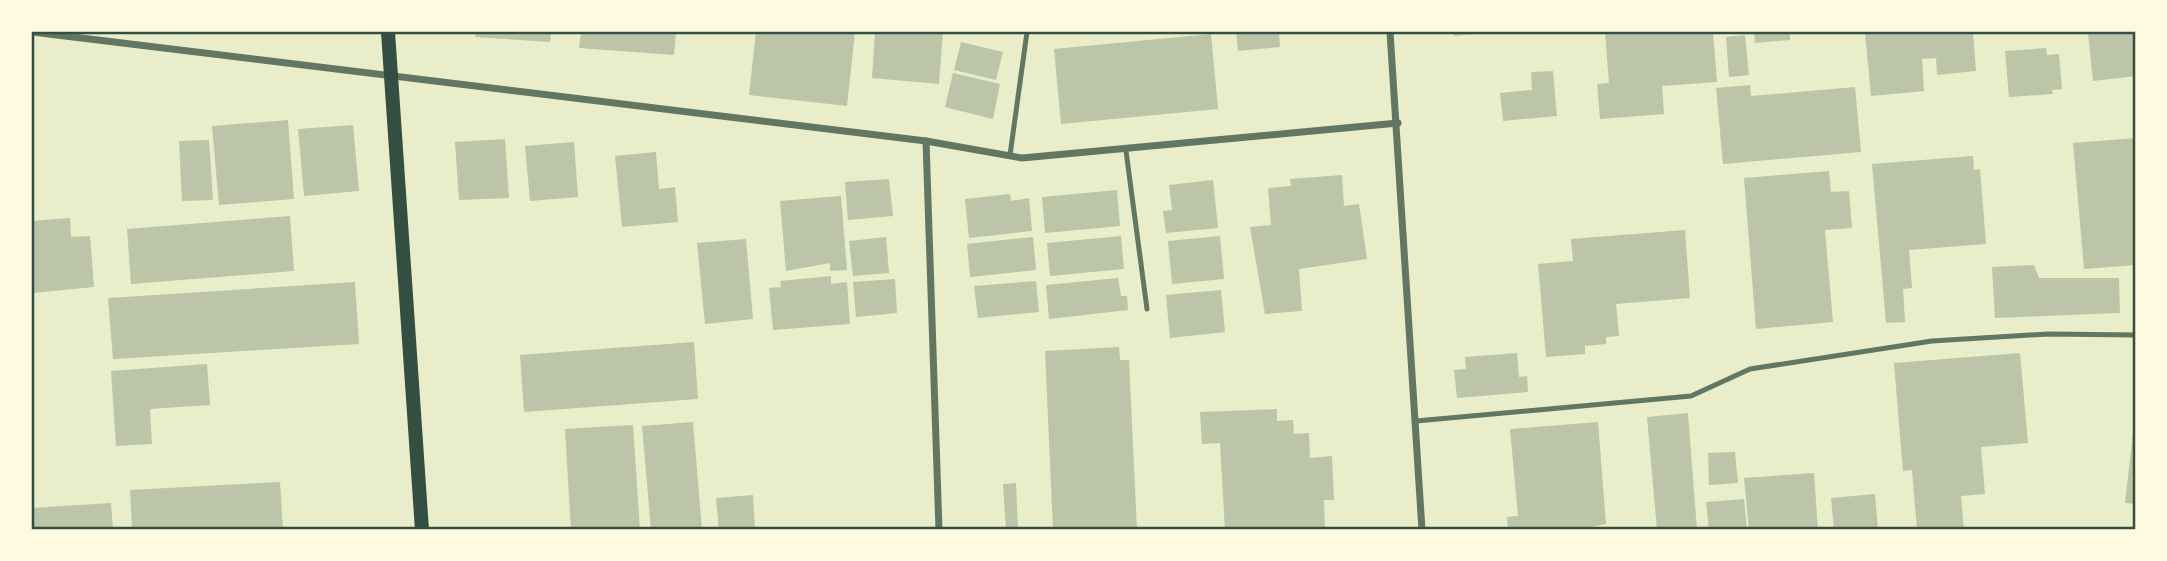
<svg xmlns="http://www.w3.org/2000/svg" width="2167" height="561" viewBox="0 0 2167 561" font-family="Roboto,sans-serif">
<rect width="100%" height="100%" fill="#e9edc9"/>
<g fill="#bcc5a7">
<path d="M476 32H551L550 42 475 37Z"/>
<path d="M581 32H676L674 55 579 48Z"/>
<path d="M756 32H855L847 106 749 95Z"/>
<path d="M875 32H943L939 84 872 78Z"/>
<path d="M1236 32H1279L1280 47 1238 51Z"/>
<path d="M1454 32H1489V33L1454 36Z"/>
<path d="M1605 32H1713L1717 82 1662 86 1664 114 1600 119 1597 84 1609 83Z"/>
<path d="M1754 32H1790V40L1755 43Z"/>
<path d="M1865 32H1973L1976 71 1937 75 1936 58 1922 59 1924 91 1871 96Z"/>
<path d="M2136 32V76L2093 81 2088 33Z"/>
<path d="M1211 34 1218 109 1061 124 1054 49Z"/>
<path d="M1745 35 1749 75 1729 77 1726 37Z"/>
<path d="M961 42 1003 52 996 80 954 70Z"/>
<path d="M2046 48 2047 55 2059 54 2062 89 2052 90 2053 94 2009 97 2005 51Z"/>
<path d="M1553 71 1557 116 1503 121 1500 93 1532 90 1531 72Z"/>
<path d="M953 73 1000 84 993 119 945 107Z"/>
<path d="M1750 85 1751 96 1855 87 1861 152 1723 164 1716 88Z"/>
<path d="M288 120 294 199 219 205 212 126Z"/>
<path d="M353 125 359 191 304 196 298 129Z"/>
<path d="M2136 138V265L2084 269 2073 143Z"/>
<path d="M505 139 509 198 459 200 455 142Z"/>
<path d="M209 140 213 200 182 201 179 141Z"/>
<path d="M574 142 578 197 530 201 525 146Z"/>
<path d="M656 152 659 189 675 187 678 222 622 227 615 156Z"/>
<path d="M1973 156 1974 170 1980 169 1986 244 1909 250 1912 288 1903 289 1905 322 1886 323 1872 164Z"/>
<path d="M1829 171 1831 192 1849 191 1852 228 1825 230 1833 322 1756 329 1744 178Z"/>
<path d="M1342 175 1344 206 1359 204 1367 259 1299 269 1302 311 1265 314 1250 227 1271 225 1268 188 1291 186 1290 179Z"/>
<path d="M889 179 893 216 848 220 845 182Z"/>
<path d="M1213 180 1218 228 1166 233 1163 211 1172 210 1169 185Z"/>
<path d="M1117 190 1120 226 1045 233 1042 197Z"/>
<path d="M1010 194 1011 201 1029 198 1032 231 969 238 965 199Z"/>
<path d="M841 196 847 270 830 271V263L786 271 780 201Z"/>
<path d="M290 216 294 271 131 284 127 229Z"/>
<path d="M70 218 71 237 90 236 94 287 32 293V221Z"/>
<path d="M1685 230 1690 298 1616 304 1619 336 1606 337V344L1585 346V354L1546 357 1538 264 1573 261 1571 239Z"/>
<path d="M1121 236 1124 269 1050 276 1047 243Z"/>
<path d="M1220 236 1224 279 1172 284 1168 241Z"/>
<path d="M886 237 889 273 853 276 849 241Z"/>
<path d="M1033 237 1036 270 970 277 967 244Z"/>
<path d="M746 239 753 319 705 324 697 243Z"/>
<path d="M2034 265 2039 278H2119L2120 313 1995 318 1992 267Z"/>
<path d="M831 276V284L847 282 850 324 773 330 769 288 781 287 780 281Z"/>
<path d="M1118 278 1121 296H1127L1128 310 1049 319 1046 285Z"/>
<path d="M895 279 897 313 856 317 853 282Z"/>
<path d="M1036 281 1039 312 978 318 974 286Z"/>
<path d="M355 282 359 344 113 359 108 298Z"/>
<path d="M1221 290 1225 332 1170 338 1166 295Z"/>
<path d="M694 342 698 399 524 412 520 355Z"/>
<path d="M1119 347 1120 360H1129L1137 530H1053L1045 351Z"/>
<path d="M1517 353 1519 377 1527 376 1528 392 1457 398 1454 370 1466 369 1465 357Z"/>
<path d="M2020 353 2028 443 1981 447 1985 494 1961 496 1964 530H1917L1912 470 1903 471 1894 363Z"/>
<path d="M207 364 210 405 150 409 152 444 116 446 111 371Z"/>
<path d="M1277 409V421L1293 420 1294 434 1309 433 1310 458 1332 456 1334 500H1324L1325 530H1225L1220 443 1202 444 1200 412Z"/>
<path d="M1688 413 1697 530H1657L1647 417Z"/>
<path d="M693 422 702 530H651L642 426Z"/>
<path d="M1598 422 1606 524 1575 530H1508L1507 517 1518 516 1510 429Z"/>
<path d="M2134 424H2136V504L2125 503Z"/>
<path d="M633 425 640 530H571L565 429Z"/>
<path d="M1735 452 1738 483 1709 485 1708 453Z"/>
<path d="M1814 473 1818 530H1749L1744 478Z"/>
<path d="M280 482 283 530H132L130 490Z"/>
<path d="M1016 483 1018 530H1006L1003 484Z"/>
<path d="M1875 494 1878 530H1834L1831 498Z"/>
<path d="M753 495 755 530H719L716 498Z"/>
<path d="M1744 499 1747 530H1709L1706 502Z"/>
<path d="M111 503 113 530H32V508Z"/>
</g>
<g fill="none" stroke-linecap="round" stroke-linejoin="round">
<g stroke="#617663" stroke-width="5">
<path d="M1126 151 1147 309"/>
<path d="M1010 155 1027 32"/>
<path d="M1416 421 1691 396 1750 369 1932 341 2048 334 2136 335"/>
</g>
<g stroke="#617663" stroke-width="7">
<path d="M32 32 926 141 1022 158 1398 123"/>
<path d="M1390 32 1422 530"/>
<path d="M926 141 939 530"/>
</g>
<path stroke="#344e41" stroke-width="14" d="M388 32 422 530"/>
</g>
<rect width="2167" height="561" fill="none" stroke="#fefae0" stroke-width="66"/>
<rect x="33" y="33" width="2101" height="495" fill="none" stroke="#344e41" stroke-width="2.5"/>
</svg>
